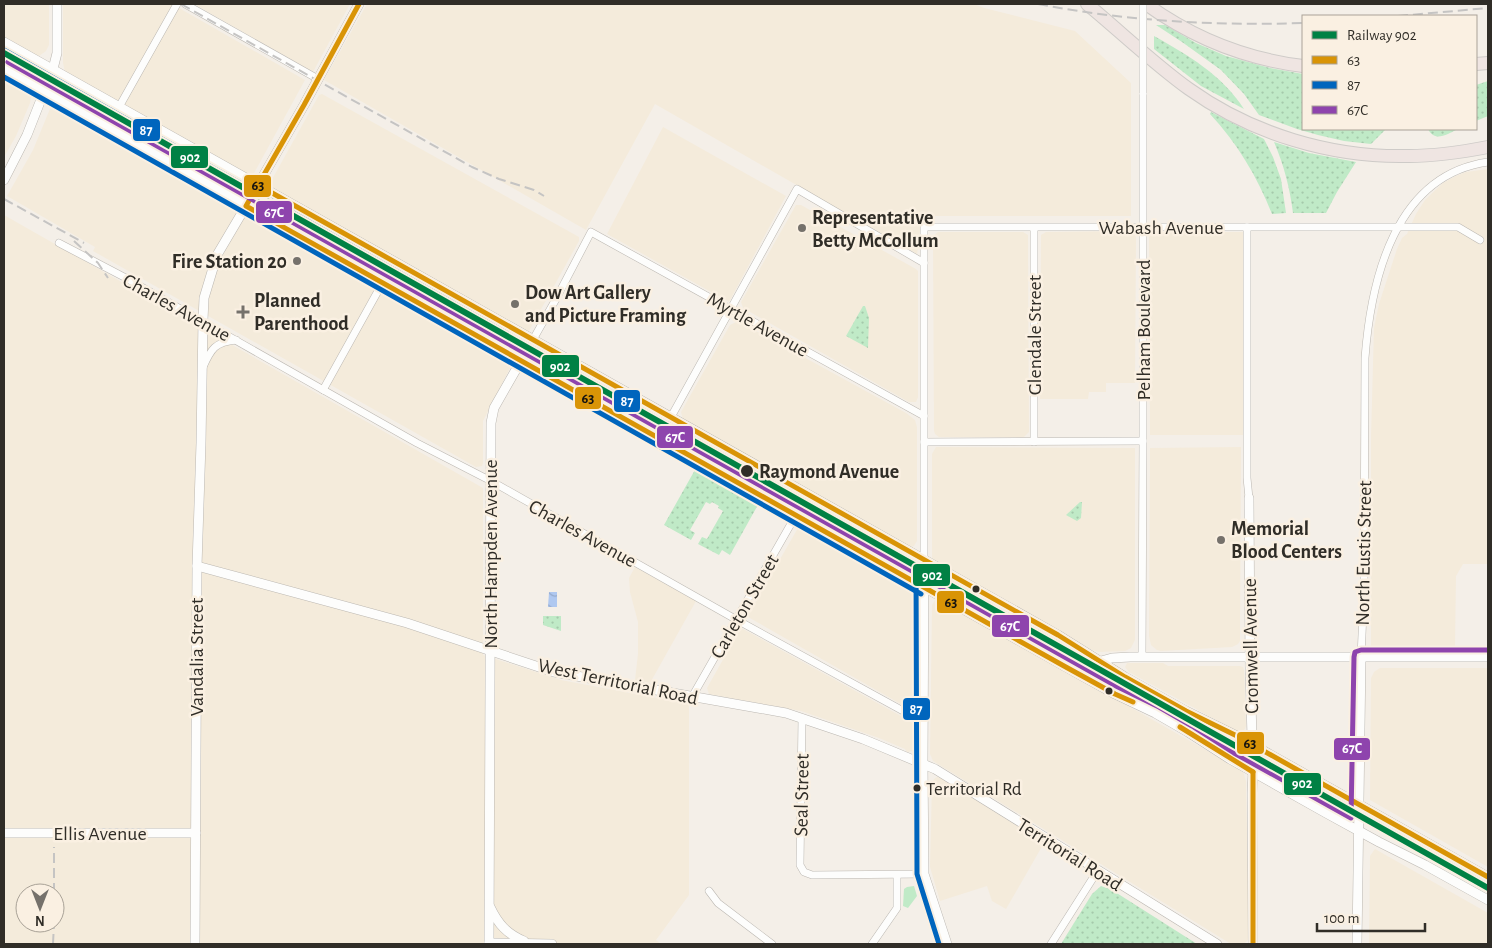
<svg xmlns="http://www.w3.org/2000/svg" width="1492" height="948" viewBox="0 0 1492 948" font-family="'Alegreya Sans',sans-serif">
<defs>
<pattern id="grass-dots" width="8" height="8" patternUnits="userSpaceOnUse" patternTransform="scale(1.25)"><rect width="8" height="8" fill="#c0eac7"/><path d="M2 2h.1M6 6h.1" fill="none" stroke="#a5c9ab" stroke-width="1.8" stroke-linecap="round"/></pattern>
<pattern id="water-waves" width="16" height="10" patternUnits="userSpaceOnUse" patternTransform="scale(1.25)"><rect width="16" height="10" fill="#afc8f0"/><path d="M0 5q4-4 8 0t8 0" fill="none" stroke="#97acce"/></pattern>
</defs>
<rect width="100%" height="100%" fill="#f4efe8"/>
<g fill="#f4ebdb" fill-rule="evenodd">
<path d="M4 4H49V45L46 51 39 56 35 55 4 37Z"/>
<path d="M63 4H172L305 80 253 175H248L65 72 63 63Z"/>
<path d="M194 4H350L313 72Z"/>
<path d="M367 4H974L984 8 1075 31 1131 83V216H922L917 254 655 104 586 230 324 80Z"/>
<path d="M4 74 29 89 32 93 30 103 16 136 4 157Z"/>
<path d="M322 94 579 237V241L529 331H525L271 188 270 183 319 95Z"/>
<path d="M55 103 61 105 511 358 512 361 511 366 483 421V463L482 466 476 467 93 251 95 247 7 196 33 150 52 104Z"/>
<path d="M663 127 786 196 729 302 607 234Z"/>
<path d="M1488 169V564H1463L1456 576 1455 646 1371 647V437L1374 328 1379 304 1397 249 1402 238 1407 234 1416 214 1425 200 1443 183 1456 176 1466 172Z"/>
<path d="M796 205H801L916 269 918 271V397L916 402H909L743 308 741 302Z"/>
<path d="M4 215 483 488V655L561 680 689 704V895L656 940 661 944H4ZM25 893H55V923H25Z"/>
<path d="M1129 231 1133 233 1136 237 1135 383H1106V392H1089L1088 399H1040L1041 235 1046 232Z"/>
<path d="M938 232H1023L1028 235 1029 432 1024 437H939L935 434 934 431 933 239 934 235Z"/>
<path d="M1149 232H1243V435H1150Z"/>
<path d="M738 321 906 413 915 420 917 427V541L914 546 911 547 683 420 681 412 730 325Z"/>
<path d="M936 447 1135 448V640L1131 648 1125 651 1099 652 1092 650 933 560 932 557V454Z"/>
<path d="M1241 447 1240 641 1238 644 1232 647 1161 651 1157 650 1151 645 1149 636 1150 448Z"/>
<path d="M801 525H805L915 587 917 702 913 707 910 708 906 707 748 617 749 613 798 528Z"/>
<path d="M635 567 696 601 650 683 635 680 638 654V622L630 592 629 578Z"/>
<path d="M935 600H941L1243 771 1246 781 1249 939 1244 944H1231L933 761 930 754 932 605Z"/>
<path d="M743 629 910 721 915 726 916 730V748L914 751 907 752 905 749 879 738 801 711 709 694 707 688 739 631Z"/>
<path d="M1127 663H1163L1168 666H1240L1243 667 1244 670 1246 726 1245 729 1241 732 1236 731 1129 672 1125 667Z"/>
<path d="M1380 668H1488V867L1370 800 1371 678 1374 672Z"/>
<path d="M937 777 941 778 1044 843 1006 909 992 901 987 886 940 901 930 867 932 783 934 779Z"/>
<path d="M1375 849 1488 913V944H1369L1370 856Z"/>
</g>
<g fill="url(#grass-dots)">
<path d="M1156 25H1165L1196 43 1226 56 1270 68 1303 74V129H1386L1371 144 1344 141 1318 135 1297 129 1259 115 1244 94 1221 70 1182 42Z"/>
<path d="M1154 36C1188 55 1222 75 1244 109L1201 86 1154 49Z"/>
<path d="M1488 81V116L1476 121V85Z"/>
<path d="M1211 112 1264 139 1273 157 1281 179 1286 213 1272 214C1257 176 1237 143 1210 114Z"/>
<path d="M1428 129H1458C1447 134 1435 143 1428 129Z"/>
<path d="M1274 142 1309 153 1356 162 1337 192 1326 213H1293C1290 189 1284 165 1274 142Z"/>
<path d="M863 306H865L869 318 868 348 846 336Z"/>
<path d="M696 468 759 503 730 555 722 550 719 555 698 544 702 537 707 539 723 511 718 508 719 506 712 502 710 504 706 502 690 530 695 533 691 540 664 525Z"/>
<path d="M1080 502H1082L1081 518 1077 521 1066 515Z"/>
<path d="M543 616H561V631L543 625Z"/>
<path d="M1101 886 1112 890 1197 944H1061L1092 894Z"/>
</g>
<path fill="#c0eac7" d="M914 886 917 896 908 908 903 906 904 889 907 887Z"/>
<path fill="url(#water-waves)" d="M549 592H557V607H548Z"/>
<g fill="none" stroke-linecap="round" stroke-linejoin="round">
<g stroke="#bbb7b1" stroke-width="8">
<g id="minor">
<path d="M185 4 318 79"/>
<path d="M119 107 177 4"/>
<path d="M1247 227V478L1249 498"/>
<path d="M59 243 124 277 417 443 491 481 737 620 905 712 912 714 924 715"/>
<path d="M526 352 556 299 591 232 924 416"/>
<path d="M203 367C211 349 215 342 236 340"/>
<path d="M323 390 383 282"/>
<path d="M671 417 797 189 924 263"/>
<path d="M924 442 1143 441"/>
<path d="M1034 442V228"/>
<path d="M924 560V227H1458L1480 240"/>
<path d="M1142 657 1143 441V93"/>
<path d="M1361 657 1364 590 1365 358C1371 279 1395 175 1488 162"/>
<path d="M692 697 796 515"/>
<path d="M802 718 800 865 804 872 812 875 924 874"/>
<path d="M709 891 718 903 772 944"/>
<path d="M872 944 897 908V875"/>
<path d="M1051 944 1093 878 1099 872"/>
</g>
</g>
<g stroke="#bbb7b1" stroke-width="10">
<g id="tertiary">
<path d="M53 69 57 53V4"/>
<path d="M924 560 923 764 924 874 947 944"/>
<path d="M197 566 407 623 554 672 786 713 863 739 935 769 1217 944"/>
<path d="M1064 666H1083L1112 658 1130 657H1488"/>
<path d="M4 833H196"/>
<path d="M490 907C498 924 507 934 524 941"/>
<path d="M489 943 552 944"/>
<path d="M195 944 197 566 201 443 203 320 204 298 217 255 246 206"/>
<path d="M489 944 491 423 494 408 526 352"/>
</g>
</g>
<g stroke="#bbb7b1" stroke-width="10">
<g id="secondary">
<path d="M4 42 1003 604 1058 635 1125 677 1186 711 1239 737 1488 877"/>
<path d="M4 69 1082 676 1115 694 1155 713 1188 732 1230 759 1326 813 1379 842 1425 865 1488 900"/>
<path d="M4 180 27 135 53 69"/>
<path d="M246 206 304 105 359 4"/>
<path d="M1249 498 1250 668 1253 772 1252 793 1253 944"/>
<path d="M1357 944 1361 657"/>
</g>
</g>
<g stroke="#cecbc8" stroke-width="14">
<g id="motorway">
<path d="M1087 4C1121 32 1153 63 1189 89 1252 134 1332 158 1409 156 1436 156 1462 152 1488 147"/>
<path d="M1146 4C1193 38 1246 59 1303 66"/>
<path d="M1476 64 1488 63"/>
</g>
</g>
<use href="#minor" stroke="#fdfdfc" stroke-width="7"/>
<use href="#tertiary" stroke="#fdfdfc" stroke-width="9"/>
<use href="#secondary" stroke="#fdfdfc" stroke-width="9"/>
<use href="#motorway" stroke="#efe5e2" stroke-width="12"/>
<g stroke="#c5c4c3" stroke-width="2" stroke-dasharray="10 5" stroke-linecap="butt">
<path d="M181 4 472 167 499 179 534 190 544 196"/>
<path d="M1038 4C1126 21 1214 26 1303 23"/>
<path d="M1398 16 1488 8"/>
<path d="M4 199 84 243"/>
<path d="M74 241 98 263 108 278"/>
<path d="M54 893V847"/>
<path d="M53 944 54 923"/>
</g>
<g stroke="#bbb7b1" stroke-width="8" stroke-linecap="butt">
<path id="minor-bridge" d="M1143 93V4"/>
</g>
<use href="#minor-bridge" stroke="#fdfdfc" stroke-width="7"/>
<g stroke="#faf0e2" stroke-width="9">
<g id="bus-1">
<path d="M359 4 304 105 246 206 1064 666 1115 694 1133 702"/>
<path d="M258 185 1058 635 1125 677 1186 711 1239 737 1488 877"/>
<path d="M1180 727 1253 772"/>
<path d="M1253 772V944"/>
</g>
</g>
<g stroke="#faf0e2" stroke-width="9">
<g id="bus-2">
<path d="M4 50 916 564 917 874 939 944"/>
<path d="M4 77 921 594"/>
</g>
</g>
<g stroke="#faf0e2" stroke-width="9">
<path id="bus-3" d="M8 62 1086 669 1118 687 1159 707 1192 726 1234 753 1351 818 1354 657 1355 652 1361 650H1488"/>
</g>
<use href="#bus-1" stroke="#d99406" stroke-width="5"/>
<use href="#bus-2" stroke="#0065bd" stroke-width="5"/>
<use href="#bus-3" stroke="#8e44ad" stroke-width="5"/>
<g stroke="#faf0e2" stroke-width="10">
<path id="rail-1" d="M4 53 1488 888"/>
</g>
<use href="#rail-1" stroke="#008144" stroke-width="6"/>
</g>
<g fill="#75716b" stroke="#faf0e2" stroke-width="2">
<circle cx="802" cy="228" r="5"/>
<circle cx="297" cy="261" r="5"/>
<circle cx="515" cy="304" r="5"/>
<path d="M240.5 304.5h5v5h5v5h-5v5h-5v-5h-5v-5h5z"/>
<circle cx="1221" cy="540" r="5"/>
</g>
<g fill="#302d27" stroke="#faf0e2" stroke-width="2">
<circle cx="747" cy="471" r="7"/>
<circle cx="976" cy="589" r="4.5"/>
<circle cx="1109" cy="691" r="4.5"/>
<circle cx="917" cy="788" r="4.5"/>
</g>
<g text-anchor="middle" stroke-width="5" stroke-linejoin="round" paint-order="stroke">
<g font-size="19" fill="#302d27" stroke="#faf0e2" text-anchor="start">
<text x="926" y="795">Territorial Rd</text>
</g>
<g font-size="20" font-weight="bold" fill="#302d27" stroke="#faf0e2" text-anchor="start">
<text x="812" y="224">Representative<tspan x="812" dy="23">Betty McCollum</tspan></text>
<text x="287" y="268" text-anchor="end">Fire Station 20</text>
<text x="525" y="299">Dow Art Gallery<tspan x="525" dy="23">and Picture Framing</tspan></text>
<text x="254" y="307">Planned<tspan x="254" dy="23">Parenthood</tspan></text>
<text x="1231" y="535">Memorial<tspan x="1231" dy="23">Blood Centers</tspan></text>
</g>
<g font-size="20" fill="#302d27" stroke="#faf0e2">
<text x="1161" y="234">Wabash Avenue</text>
<text transform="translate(177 307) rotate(29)" y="7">Charles Avenue</text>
<text transform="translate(758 324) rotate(29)" y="7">Myrtle Avenue</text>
<text transform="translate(1143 330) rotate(-90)" y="7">Pelham Boulevard</text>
<text transform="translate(1034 335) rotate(-90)" y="7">Glendale Street</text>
<text transform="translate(583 533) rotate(29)" y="7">Charles Avenue</text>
<text transform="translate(1363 553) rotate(-89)" y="7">North Eustis Street</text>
<text transform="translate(490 554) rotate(-90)" y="7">North Hampden Avenue</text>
<text transform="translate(744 606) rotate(-60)" y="7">Carleton Street</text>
<text transform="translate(1250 646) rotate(-91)" y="7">Cromwell Avenue</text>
<text transform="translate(196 657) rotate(-90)" y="7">Vandalia Street</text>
<text transform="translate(618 681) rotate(12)" y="7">West Territorial Road</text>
<text transform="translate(801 795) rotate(-89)" y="7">Seal Street</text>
<text x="100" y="840">Ellis Avenue</text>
<text transform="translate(1070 854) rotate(32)" y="7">Territorial Road</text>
</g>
<g font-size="20" font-weight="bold" fill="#302d27" stroke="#faf0e2" text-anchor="start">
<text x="759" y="478">Raymond Avenue</text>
</g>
</g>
<g stroke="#faf0e2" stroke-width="2">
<rect x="132" y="118" width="29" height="24" rx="5" fill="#0065bd"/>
<rect x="170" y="145" width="39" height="24" rx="5" fill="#008144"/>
<rect x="243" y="174" width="29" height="24" rx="5" fill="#d99406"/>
<rect x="255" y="200" width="38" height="24" rx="5" fill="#8e44ad"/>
<rect x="541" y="354" width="39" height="24" rx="5" fill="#008144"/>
<rect x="574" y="386" width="28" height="24" rx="5" fill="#d99406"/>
<rect x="613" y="389" width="28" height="24" rx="5" fill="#0065bd"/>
<rect x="656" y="425" width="38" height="24" rx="5" fill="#8e44ad"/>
<rect x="912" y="563" width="39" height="24" rx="5" fill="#008144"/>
<rect x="936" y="590" width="29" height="24" rx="5" fill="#d99406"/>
<rect x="991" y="614" width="39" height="24" rx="5" fill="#8e44ad"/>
<rect x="902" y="697" width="29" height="24" rx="5" fill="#0065bd"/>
<rect x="1236" y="731" width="29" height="24" rx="5" fill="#d99406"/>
<rect x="1333" y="737" width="38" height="24" rx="5" fill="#8e44ad"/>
<rect x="1283" y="772" width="39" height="24" rx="5" fill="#008144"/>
</g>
<g font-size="14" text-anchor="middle" font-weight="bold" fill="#fff">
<text x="146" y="135">87</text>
<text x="190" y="162">902</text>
<text x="274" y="217">67C</text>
<text x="560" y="371">902</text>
<text x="627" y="406">87</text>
<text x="675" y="442">67C</text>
<text x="932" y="580">902</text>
<text x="1010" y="631">67C</text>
<text x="916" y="714">87</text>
<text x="1352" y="753">67C</text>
<text x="1302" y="788">902</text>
</g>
<g font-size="14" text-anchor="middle" font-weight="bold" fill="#111">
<text x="258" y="190">63</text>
<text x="588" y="403">63</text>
<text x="951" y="607">63</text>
<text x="1250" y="748">63</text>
</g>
<rect width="1492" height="948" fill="none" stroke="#302d27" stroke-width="10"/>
<rect x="1302" y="15" width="175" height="115" fill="#faf0e2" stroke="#a9a297"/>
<rect x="1312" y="31" width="25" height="8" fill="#008144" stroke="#a9a297"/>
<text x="1347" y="40" font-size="15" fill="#302d27">Railway 902</text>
<rect x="1312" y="56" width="25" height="8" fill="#d99406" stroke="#a9a297"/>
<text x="1347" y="65" font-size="15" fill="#302d27">63</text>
<rect x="1312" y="81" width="25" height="8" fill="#0065bd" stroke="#a9a297"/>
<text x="1347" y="90" font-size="15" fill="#302d27">87</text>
<rect x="1312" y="106" width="25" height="8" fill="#8e44ad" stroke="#a9a297"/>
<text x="1347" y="115" font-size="15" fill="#302d27">67C</text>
<g transform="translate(40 908) rotate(180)"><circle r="24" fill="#faf0e2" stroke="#a9a297"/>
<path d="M0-4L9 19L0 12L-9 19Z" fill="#75716b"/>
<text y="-8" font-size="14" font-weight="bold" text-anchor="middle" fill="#302d27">N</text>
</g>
<path d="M1317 923v8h108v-8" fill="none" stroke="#302d27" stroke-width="2.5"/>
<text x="1324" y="923" font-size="15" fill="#302d27" stroke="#faf0e2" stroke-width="4" paint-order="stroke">100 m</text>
</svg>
